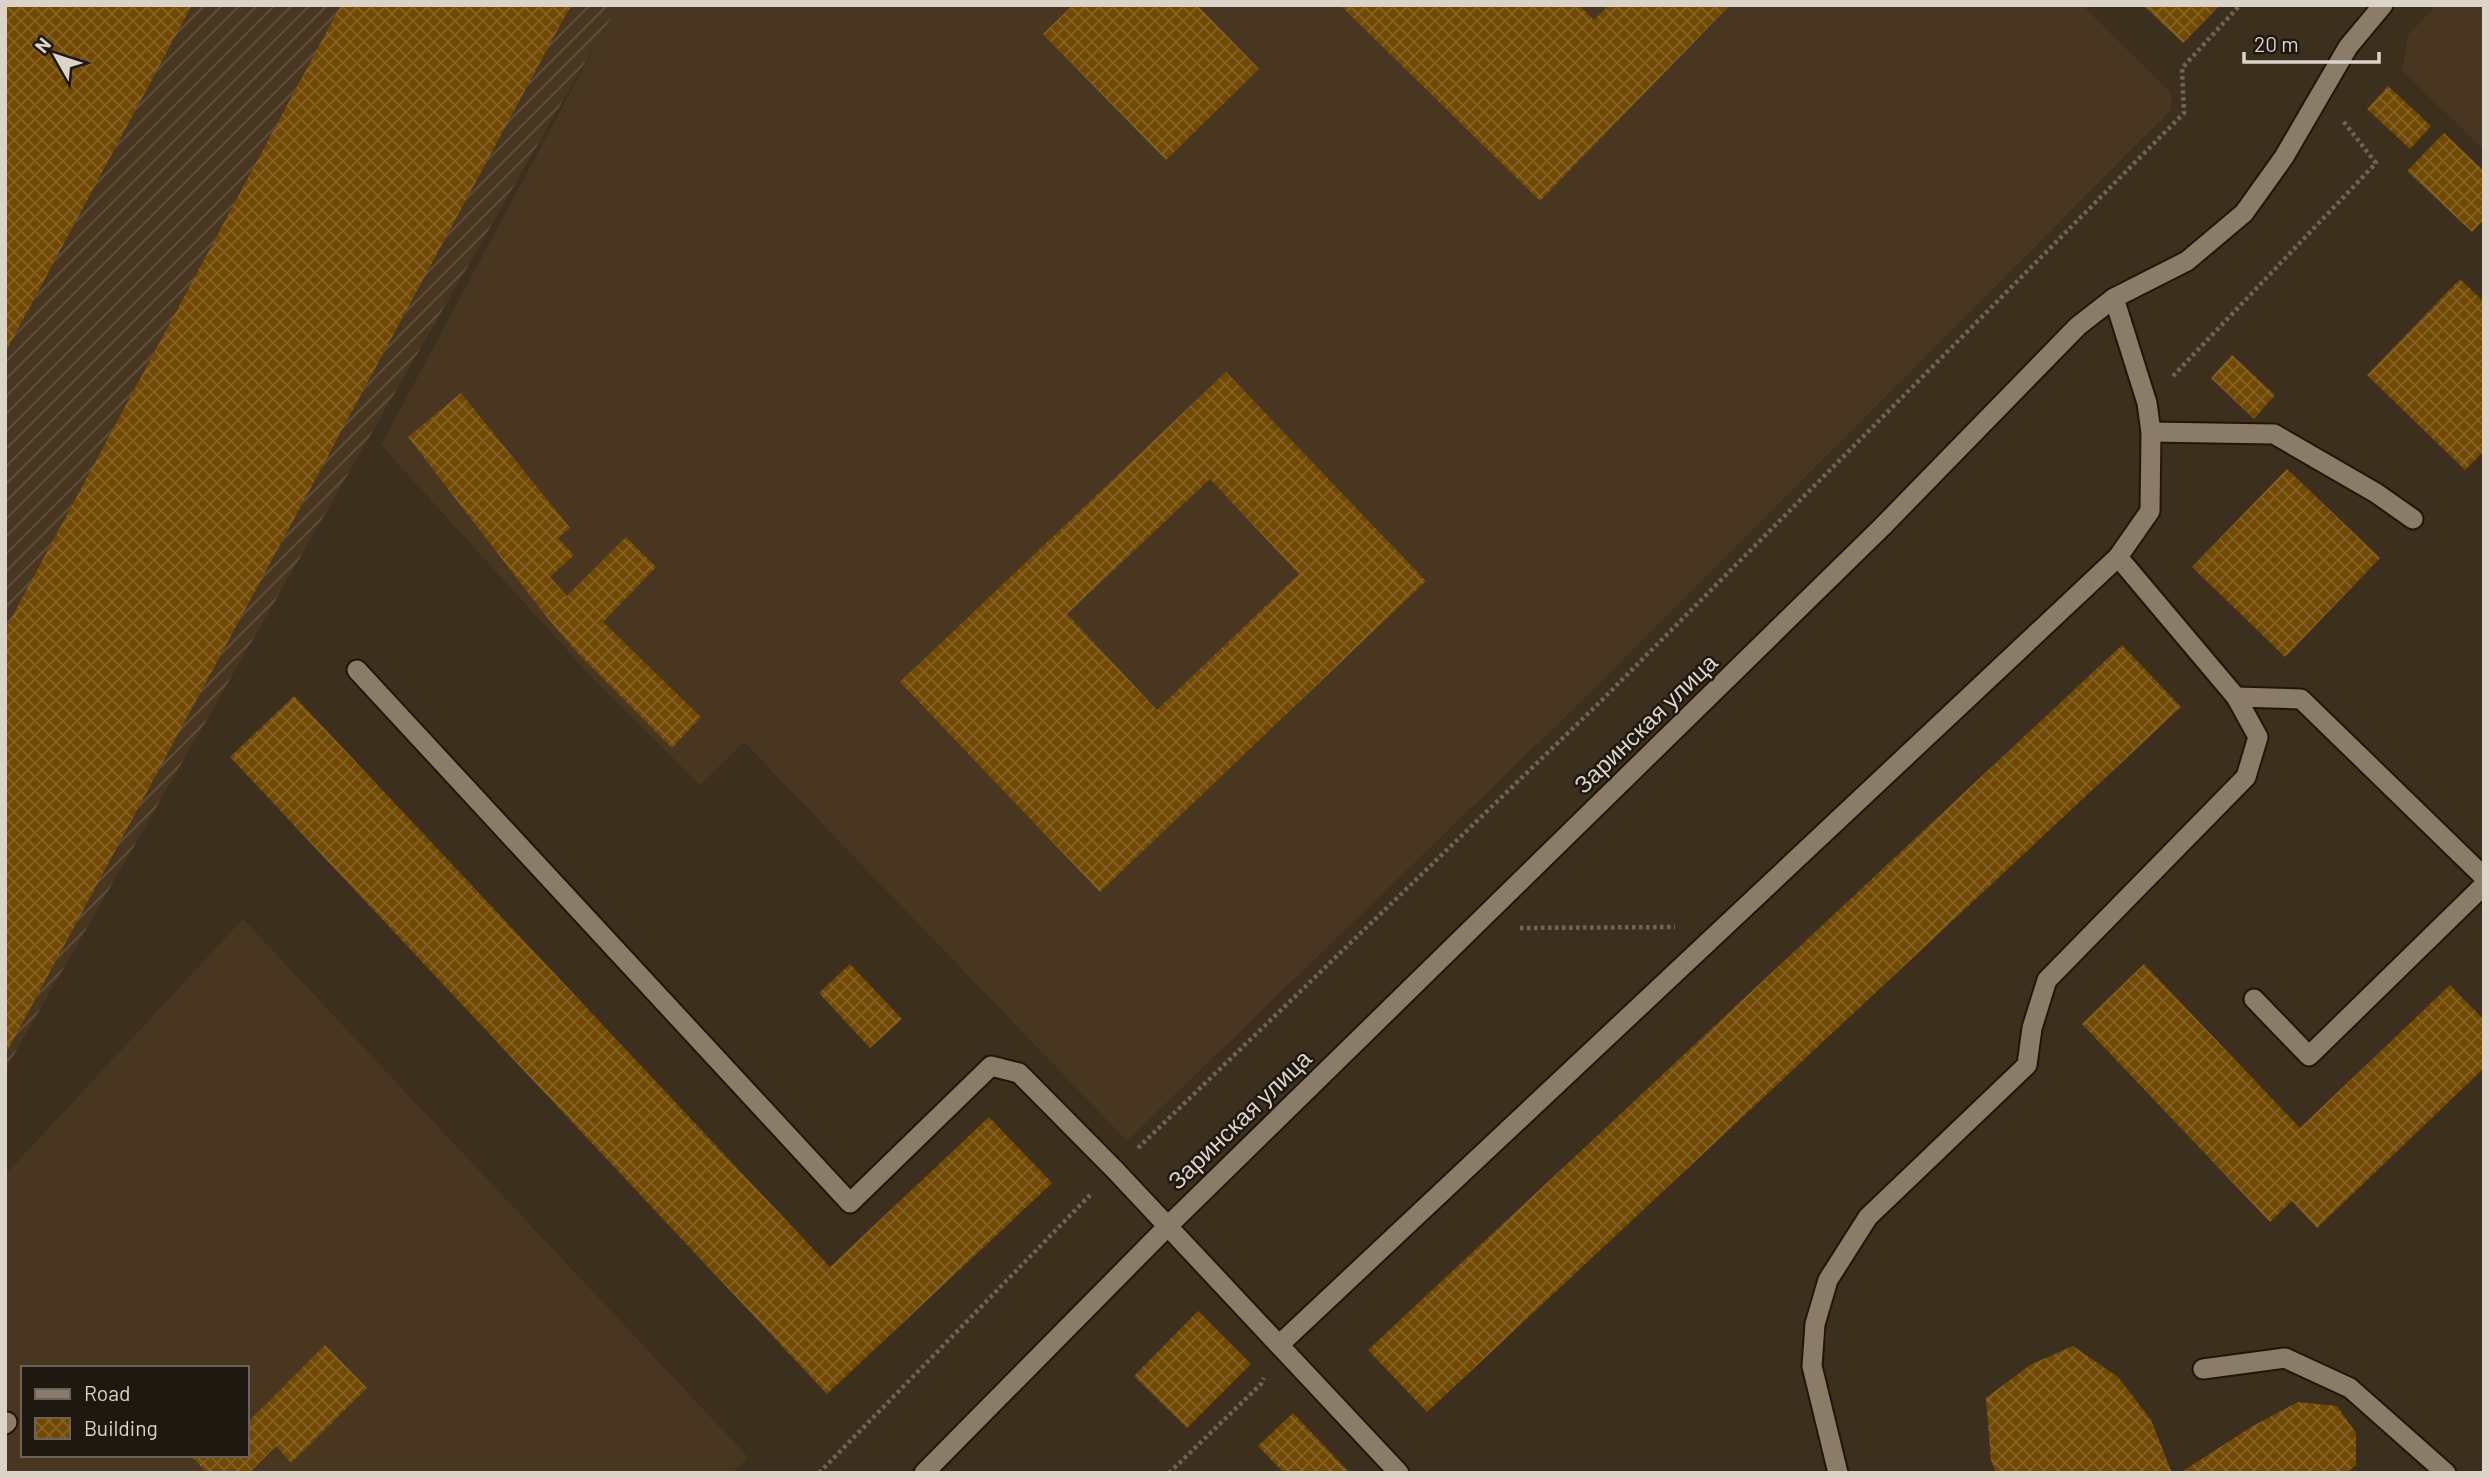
<svg xmlns="http://www.w3.org/2000/svg" width="2489" height="1478" viewBox="0 0 2489 1478" font-family="Barlow,sans-serif">
<defs>
<pattern id="industrial-furrows" width="10" height="10" patternUnits="userSpaceOnUse" patternTransform="scale(1.75)"><rect width="10" height="10" fill="#483620"/><path d="M-1 1l2-2M0 10L10 0M9 11l2-2" fill="none" stroke="#62523f"/></pattern>
<pattern id="building-cross-hatch" width="8" height="8" patternUnits="userSpaceOnUse" patternTransform="scale(1.75)"><rect width="8" height="8" fill="#714904"/><path d="M0 0l8 8M0 8l8-8" fill="none" stroke="#856227"/></pattern>
</defs>
<rect width="100%" height="100%" fill="#3c2f1e"/>
<g fill="#483620" fill-rule="evenodd">
<path d="M617 5H2082L2171 93 2172 109 1594 689 1127 1141 744 742 700 785 596 682 381 445Z"/>
<path d="M2437 5H2484V150L2402 70 2408 35Z"/>
<path d="M243 919 748 1457 733 1473H5V1175ZM23 1368H247V1455H23Z"/>
</g>
<path fill="url(#industrial-furrows)" d="M5 5H618L5 1070Z"/>
<g fill="url(#building-cross-hatch)" fill-rule="evenodd">
<path d="M5 5H192L5 353Z"/>
<path d="M341 5H571L5 1055V630Z"/>
<path d="M1073 5H1197L1259 69 1166 160 1043 34Z"/>
<path d="M1340 5H1579L1594 20 1609 5H1730L1540 201Z"/>
<path d="M2143 5H2220L2183 43Z"/>
<path d="M2388 86 2431 126 2410 149 2367 109Z"/>
<path d="M2444 133 2484 171V219L2472 232 2407 171Z"/>
<path d="M2460 279 2484 302V451L2465 470 2367 375Z"/>
<path d="M2232 355 2275 395 2254 419 2211 378Z"/>
<path d="M1226 372 1426 581 1100 892 900 682ZM1210 479 1299 574 1157 710 1067 614Z"/>
<path d="M461 393 570 528 558 538 574 555 550 577 567 596 626 537 656 567 603 622 701 717 672 748 574 649 546 616 408 437Z"/>
<path d="M2287 469 2380 558 2285 657 2192 567Z"/>
<path d="M2122 645 2181 707 1427 1412 1368 1350Z"/>
<path d="M294 696 830 1267 989 1117 1052 1183 827 1394 230 757Z"/>
<path d="M850 964 902 1019 870 1048 819 993Z"/>
<path d="M2144 964 2300 1128 2450 985 2484 1020V1068L2317 1228 2292 1201 2270 1222 2082 1024Z"/>
<path d="M1198 1311 1251 1364 1187 1428 1134 1376Z"/>
<path d="M325 1345 367 1388 291 1463 276 1446 249 1473H207L190 1455H247V1423Z"/>
<path d="M2073 1346 2118 1377 2151 1420 2172 1473H1996L1991 1460 1986 1398 2030 1365Z"/>
<path d="M2298 1402 2337 1406 2356 1433V1465L2346 1473H2180L2251 1427Z"/>
<path d="M1293 1413 1350 1473H1284L1258 1446Z"/>
</g>
<g fill="none" stroke-linecap="round" stroke-linejoin="round">
<g stroke="#231607" stroke-width="23">
<g id="service">
<path d="M2151 432 2274 434 2376 493 2413 519"/>
<path d="M357 670 850 1203 991 1066 1019 1073 1115 1170 1279 1345 2118 557 2150 511 2151 432 2147 403 2114 298"/>
<path d="M2236 697 2301 699 2484 877"/>
<path d="M2254 999 2309 1056 2484 885"/>
<path d="M1279 1345 1399 1473"/>
<path d="M2203 1369 2285 1358 2350 1388 2446 1473"/>
<path d="M5 1424 7 1422"/>
<path d="M1838 1473 1812 1366 1815 1324 1828 1280 1868 1217 2027 1065 2032 1028 2047 980 2246 777 2258 737 2236 697 2118 557"/>
</g>
</g>
<g stroke="#231607" stroke-width="23">
<path id="minor" d="M924 1473 1168 1226 1882 527 2078 326 2114 298 2187 261 2244 213 2284 157 2348 47 2383 5"/>
</g>
<g stroke="#6f6455" stroke-width="4.5" stroke-dasharray="3.5 3.5" stroke-linecap="butt">
<path d="M2173 376 2376 163 2343 121"/>
<path d="M1520 928 1675 927"/>
<path d="M1138 1148 1597 705 2184 113 2182 68 2240 5"/>
<path d="M819 1473 1092 1193"/>
<path d="M1169 1473 1261 1384 1264 1378"/>
</g>
<use href="#service" stroke="#8b7c69" stroke-width="19"/>
<use href="#minor" stroke="#8b7c69" stroke-width="19"/>
</g>
<g text-anchor="middle" stroke-width="5" stroke-linejoin="round" paint-order="stroke">
<g font-size="24" fill="#dcd3c9" stroke="#1e1811">
<text transform="translate(1646 724) rotate(-44)" y="8">Заринская улица</text>
<text transform="translate(1240 1120) rotate(-44)" y="8">Заринская улица</text>
</g>
</g>
<rect width="2489" height="1478" fill="none" stroke="#dcd3c9" stroke-width="14"/>
<rect x="21" y="1366" width="228" height="91" fill="#1e1811" stroke="#6a635b" stroke-width="2"/>
<rect x="35" y="1389" width="35" height="10" fill="#8b7c69" stroke="#6a635b" stroke-width="2"/>
<text x="84" y="1401" font-size="21" fill="#dcd3c9">Road</text>
<rect x="35" y="1418" width="35" height="21" fill="url(#building-cross-hatch)" stroke="#6a635b" stroke-width="2"/>
<text x="84" y="1436" font-size="21" fill="#dcd3c9">Building</text>
<g transform="translate(56 56) rotate(309)" stroke="#1e1811" stroke-width="5" paint-order="stroke">
<path d="M0-5L12 26L0 18L-12 26Z" fill="#dcd3c9"/>
<text y="-10" font-size="19" font-weight="bold" text-anchor="middle" fill="#dcd3c9">N</text>
</g>
<path d="M2244 52v10h135v-10" fill="none" stroke="#dcd3c9" stroke-width="3.5"/>
<text x="2254" y="52" font-size="21" fill="#dcd3c9" stroke="#1e1811" stroke-width="5" paint-order="stroke">20 m</text>
</svg>
